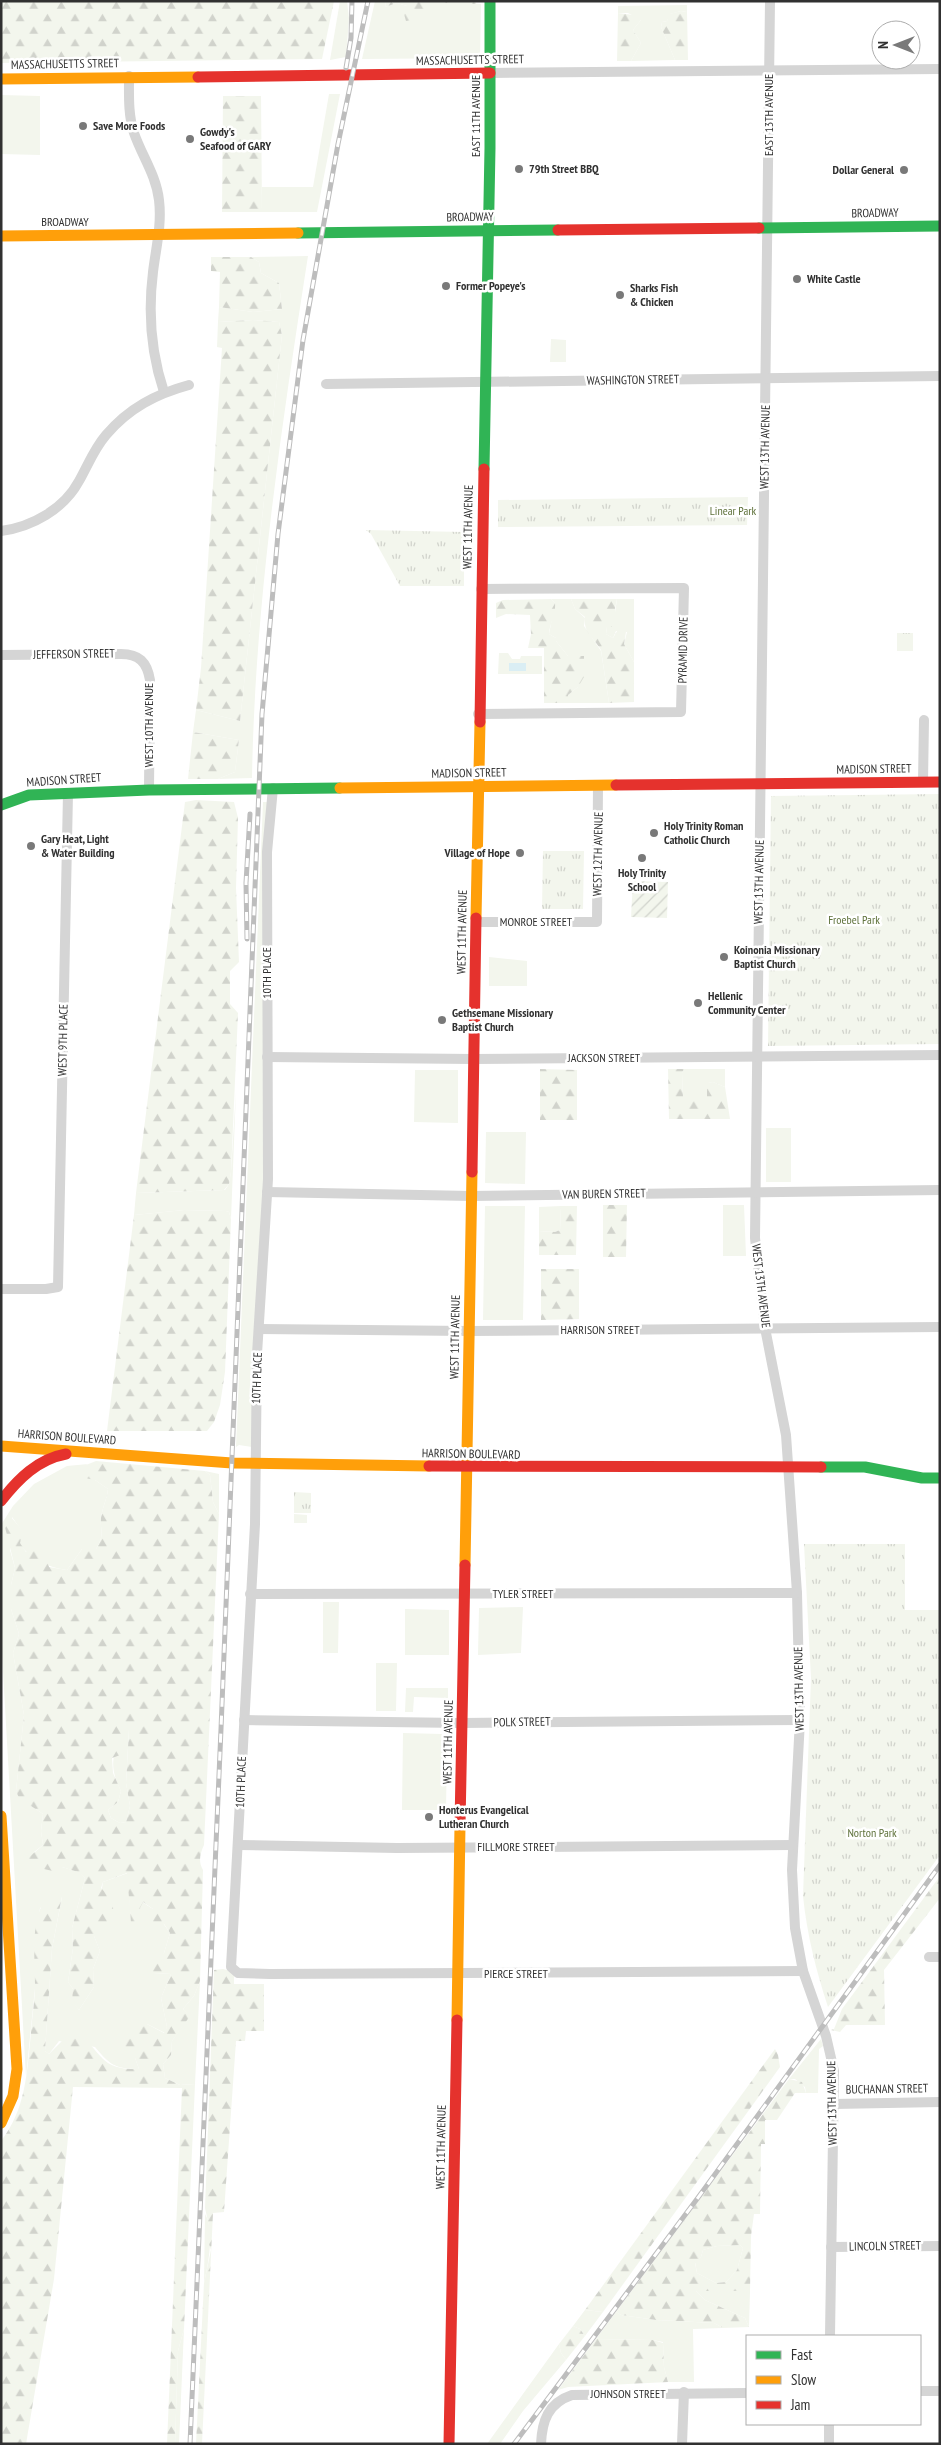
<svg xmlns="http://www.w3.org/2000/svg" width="941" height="2445" viewBox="0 0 941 2445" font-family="'PT Sans Narrow',sans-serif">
<defs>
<pattern id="forest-firs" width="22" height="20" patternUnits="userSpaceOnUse" patternTransform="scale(1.25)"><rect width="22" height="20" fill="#f3f6ed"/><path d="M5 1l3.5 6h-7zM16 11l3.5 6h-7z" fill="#d1d3cc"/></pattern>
<pattern id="park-tufts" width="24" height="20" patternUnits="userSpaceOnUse" patternTransform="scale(1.25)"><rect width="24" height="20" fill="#f3f6ed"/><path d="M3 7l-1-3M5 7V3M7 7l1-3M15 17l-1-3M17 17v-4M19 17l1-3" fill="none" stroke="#d1d3cc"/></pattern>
<pattern id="garden-furrows" width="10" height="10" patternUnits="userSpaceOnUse" patternTransform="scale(1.25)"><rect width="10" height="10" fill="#f3f6ed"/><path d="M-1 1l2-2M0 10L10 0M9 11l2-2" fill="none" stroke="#d1d3cc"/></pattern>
</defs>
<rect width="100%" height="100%" fill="#fff"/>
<g fill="#f3f6ed">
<path d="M340 1H347L349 18 346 57 330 60Z"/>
<path d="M375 1H386L385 7 397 3 407 6 424 2H462L481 4 480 58 362 59Z"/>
<path d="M687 5V12L681 11 670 14 667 21 662 22 661 27 675 60 631 61 641 43 633 30 641 20 628 13H618V6Z"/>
<path d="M329 94H340L317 212H262V187H313Z"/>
<path d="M1 95 40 96V155L1 154Z"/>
<path d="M308 256C281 429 255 603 252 778L218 779 235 772 239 740 193 732 196 710 240 721 282 335 279 322 253 320 218 322 219 307 253 312 282 309 279 283 261 273 259 262 251 257Z"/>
<path d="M551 339 566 340V362H550Z"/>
<path d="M551 599H571L575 609 585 618 584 626 601 651 609 703H568V695L578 687 575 657 568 656 556 641V638L549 634 555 603Z"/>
<path d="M617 599H634V662L624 644 627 632 616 631 613 638 606 634 607 627 615 613Z"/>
<path d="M499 653H508L512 659H520L521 656H542V674H498Z"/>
<path d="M263 802H267L265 1173 252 1447 239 1445 236 1447Z"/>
<path d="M489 957 527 961V986H489Z"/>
<path d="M684 1069H725V1087L713 1082 708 1083 707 1097H683L682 1073Z"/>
<path d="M415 1070H458V1123L414 1122Z"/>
<path d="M236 1091 231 1219 229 1212 226 1211 184 1210 134 1215 136 1193 225 1190 229 1184 231 1172Z"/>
<rect x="766" y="1128" width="25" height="54"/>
<path d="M486 1132H526L525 1184 485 1183Z"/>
<path d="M723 1205H744L746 1256H723Z"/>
<path d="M485 1206H525L523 1320H483Z"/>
<path d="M561 1206 560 1230 555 1232 539 1231V1207Z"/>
<path d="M88 1464 86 1465 95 1480 108 1489C107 1499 102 1508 101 1518 100 1533 105 1534 96 1549H82L67 1570C47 1567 31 1560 19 1543L22 1531 12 1517 10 1550 15 1568 11 1585V1609L19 1634 13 1653 24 1715 16 1791 31 1806 43 1814 41 1831 43 1845 34 1852 62 1867 79 1872 85 1878 72 1928 73 1948 68 1982 73 1989V2002L79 2010 94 1987 93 1969 100 1951 94 1936 103 1882 128 1873 131 1922 142 1902 153 1909 170 1933 164 1953 153 1973 171 1974 161 1998 167 2027 165 2033 147 2024 135 2058 139 2069C115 2069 110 2065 95 2047L59 2041 49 2054 45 2051 52 1949 62 1897 40 1908 35 1940V1988L26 2077 1 1636V1525L13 1506 34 1484 67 1466Z"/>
<path d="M205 1471 219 1474V1514L213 1502 210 1475Z"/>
<path d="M294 1514 307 1515V1523H294Z"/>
<path d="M323 1602H339L338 1653H323Z"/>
<path d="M523 1607 521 1653 478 1655 479 1608Z"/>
<path d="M405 1609 449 1610V1655H405Z"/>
<path d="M376 1663H397L396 1711H376Z"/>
<path d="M406 1688H448V1698L414 1697 413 1712H405Z"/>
<path d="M129 1729 126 1783 130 1806 126 1822 120 1823 111 1818 108 1810 118 1802 121 1791C109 1767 112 1757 122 1732Z"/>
<path d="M403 1733 442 1734V1749H447L446 1810H402Z"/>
<path d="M200 1981 195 2084 180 2085 165 2078 163 2064 171 2055 172 2041 189 2016 183 2009 194 1996Z"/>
<path d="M821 2039 823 2046 819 2049 818 2093H806L805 2087 795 2079H789Z"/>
<path d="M205 2214C215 2230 208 2265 204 2283Z"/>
<path d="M740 2245 743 2248 737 2270 726 2282 716 2283 697 2273 695 2262 701 2257 703 2250 717 2246Z"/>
<path d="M696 2291H750L749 2327 745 2318 705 2300Z"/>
<path d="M585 2310 603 2312 585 2336 580 2329 573 2326Z"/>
<path d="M616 2312 621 2315 656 2320 714 2323 723 2328 693 2329 694 2382H668L664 2367 663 2342 653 2340 596 2339Z"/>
<path d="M184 2329 179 2444H175L178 2351Z"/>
<path d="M559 2344 561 2353 566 2360 523 2411 500 2444H487Z"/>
</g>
<g fill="url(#forest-firs)" fill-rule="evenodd">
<path d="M1 1H334L322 59 1 63Z"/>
<path d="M386 1H476V4L425 2 424 18 406 21 404 14 407 6 397 3 385 7Z"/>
<path d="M681 11 687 12 688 60H675L661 27 662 22 667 21 669 14Z"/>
<path d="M618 13 641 16V20L633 30 641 43 631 61H617Z"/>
<path d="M223 96H261L262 212H222Z"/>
<path d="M211 257H251L259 262 261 273 279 283 282 309 253 312 219 307 220 272 211 271Z"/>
<path d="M253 320 279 322 282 335 240 721 196 710 201 668 222 348 217 347 218 322Z"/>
<path d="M551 599 555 603C556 615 550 622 549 634L556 638V641L568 656H584V677L578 687 568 695V703H544V648H528L531 634 530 615 506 614 496 618V603L503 600Z"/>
<path d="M571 599H617L615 609 618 623 614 627H607L606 634 613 638 620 626H627L624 644 634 662V702L609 703 601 650C594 638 583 633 585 617L575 609Z"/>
<path d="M193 732 239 740 235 772 218 779H188Z"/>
<path d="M196 800 234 802 238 818 236 888 239 962 230 971V1004L238 1013 231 1172 229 1184 224 1190 136 1193 185 802Z"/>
<path d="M540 1069 577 1070V1120H540Z"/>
<path d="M668 1069H684L682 1073 683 1097H707V1083L713 1082 725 1087 730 1119H669Z"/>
<path d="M603 1205H627L626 1257H603Z"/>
<path d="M561 1206H577L576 1255H539V1231L555 1232 560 1230Z"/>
<path d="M184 1210 226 1211 229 1212 231 1219 225 1372 220 1405 214 1422 207 1431H107L134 1215Z"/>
<path d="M541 1269H579V1319L541 1320Z"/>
<path d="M96 1461 205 1471 210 1475 213 1502 219 1514 204 1845C200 1854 198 1861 203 1870L200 1981 194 1996 183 2009 190 2016 172 2041 171 2055 163 2064 165 2078 180 2085 195 2084 184 2329 178 2351 175 2444H167L182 2088 73 2087 54 2279 26 2444H1V2141C26 2109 27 2072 31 2033 32 2017 35 2000 35 1984 35 1957 30 1921 46 1898L62 1896 52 1949 45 2051 49 2054 67 2036C91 2036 92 2051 108 2063 118 2069 128 2069 139 2069L135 2058 122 2049 128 2035 137 2023 147 2024 164 2033 167 2027 161 1998 171 1974 153 1973 152 1961 164 1953 170 1933 164 1924 153 1922V1909L143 1902 140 1908 142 1920 131 1923 127 1873 103 1882 101 1888C119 1905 114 1912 105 1933L94 1936 100 1951 93 1969 94 1987 79 2010 72 2002 73 1989 68 1982 73 1948 72 1928 85 1878 78 1872 62 1867 57 1872 31 1866 27 1859 43 1845 41 1831 43 1814 31 1806 23 1807 16 1791 24 1715 13 1653 19 1634 11 1609V1585L15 1568 5 1527 6 1520 11 1517 23 1531 20 1543 26 1552 36 1548 47 1555 49 1567 67 1570 82 1549H96C105 1534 100 1533 101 1518 102 1508 107 1499 108 1489L95 1480 85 1478 83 1471 86 1465ZM129 1730 126 1783 130 1806 126 1822 120 1823 111 1818 108 1810 118 1802 121 1791 113 1773 112 1758 123 1754 126 1739 122 1733Z"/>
<path d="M940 1876V1898L884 1970 885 2025H846L840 2032 831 2030 834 2029 842 2009Z"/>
<path d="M223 1969 234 1972V1984H264V2031H246L245 2041H236L224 2212 213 2213 202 2444H196L204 2283 211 2250 209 2244V2226L205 2208 214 1970Z"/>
<path d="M775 2049 778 2055 780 2067 603 2312 585 2310Z"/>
<path d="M789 2079 802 2082 806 2093H795L777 2120H765V2144H761L760 2214H754L751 2236 750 2291H696L705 2300 745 2318 749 2327 723 2328 714 2323 656 2320 621 2315 616 2312ZM740 2245 743 2248 737 2270 726 2282 716 2283 697 2273 695 2263 701 2257 703 2250 717 2246Z"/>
<path d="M573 2326 580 2329 585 2336 566 2360 561 2353 559 2344Z"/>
<path d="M596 2339 653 2340 663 2343 664 2367 668 2382 568 2387 558 2390Z"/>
</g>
<g fill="url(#park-tufts)">
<path d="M748 497 747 525 498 527V500Z"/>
<path d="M366 530 464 532V586H400L371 534Z"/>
<rect x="897" y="633" width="16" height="18"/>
<path d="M940 794V1044L768 1046 771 796Z"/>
<path d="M543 851H584L583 909H542Z"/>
<path d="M294 1492 311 1493V1513H294Z"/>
<path d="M804 1544H905V1610H940V1855L828 2007C816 1970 807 1935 803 1896L811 1678Z"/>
</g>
<path fill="url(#garden-furrows)" d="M633 881 668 882 667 918 631 917Z"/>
<rect fill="#daeef4" x="509" y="663" width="17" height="8"/>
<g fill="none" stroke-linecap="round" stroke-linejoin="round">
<g stroke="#d5d5d5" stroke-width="10">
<path d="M770 1 755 1238 765 1328 786 1435 797 1593 800 1720 792 1870 795 1928 803 1971 826 2036 834 2071 830 2336"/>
<path d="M490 73 940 69"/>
<path d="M129 76C129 95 128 115 134 133 142 156 156 175 159 200 162 225 156 247 153 272 148 312 151 353 164 392"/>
<path d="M326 384 940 376"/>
<path d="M1 531C32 527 64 509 79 481 88 465 94 449 106 435 129 408 156 394 189 385"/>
<path d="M1 655 121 654C139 654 147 662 150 680L149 790"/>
<path d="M478 714 681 712 684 588 481 589"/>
<path d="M923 782 924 720"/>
<path d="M273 788 267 852 268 1179 257 1354 255 1524 231 1967 238 1973 270 1974 803 1971"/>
<path d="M476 922H597L598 785"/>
<path d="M267 1057 473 1059 940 1055"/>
<path d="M267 1192 471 1196 940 1190"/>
<path d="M1 1289H46L58 1287 68 793"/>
<path d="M259 1329 469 1331 940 1327"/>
<path d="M250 1594 797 1593"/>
<path d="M244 1720 462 1723 800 1720"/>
<path d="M239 1845 397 1848 793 1845"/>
<path d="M929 1957H940"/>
<path d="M834 2104 940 2102"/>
<path d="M831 2247 940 2246"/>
<path d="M920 2391H940"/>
<path d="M541 2444C542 2421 548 2403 572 2395L747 2393"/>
<path d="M682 2444 684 2392"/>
<path d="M829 2444V2424"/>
</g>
<g stroke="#30b455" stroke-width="11">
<path d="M759 228 940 226"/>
<path d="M298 233 558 230"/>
<path d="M484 469 490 148V1"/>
<path d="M1 805 29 795 149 790 340 788"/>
<path d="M821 1467H865L922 1478H940"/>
</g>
<g stroke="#ff9f0a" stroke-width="11">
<path d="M1 79 198 77"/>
<path d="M1 236 298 233"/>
<path d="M340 788 616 785"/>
<path d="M476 918 480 722"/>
<path d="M1 1446 232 1463 429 1466"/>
<path d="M465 1565 472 1172"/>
<path d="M1 1816 17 2069 13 2096 1 2123"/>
<path d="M457 2020 460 1825"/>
</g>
<g stroke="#e5322d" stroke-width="11">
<path d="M198 77 490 73"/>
<path d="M558 230 759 228"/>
<path d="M480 722 484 469"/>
<path d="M616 785 940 782"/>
<path d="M472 1172 476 918"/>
<path d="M429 1466 821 1467"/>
<path d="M1 1501C18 1479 38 1459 66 1454"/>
<path d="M460 1825 465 1565"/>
<path d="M449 2444 457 2020"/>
</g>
<g stroke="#bdbdbd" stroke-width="5">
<g id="rail">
<path d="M346 68 351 38 352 1"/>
<path d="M247 939 246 883 250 814"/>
<path d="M190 2444 221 1729 262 714 278 534 303 340 338 144 368 1"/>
<path d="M514 2444 697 2199 940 1865"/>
</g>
</g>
<use href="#rail" stroke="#fff" stroke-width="3" stroke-dasharray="9" stroke-linecap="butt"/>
</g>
<g fill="#797979" stroke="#fff" stroke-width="2">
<circle cx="83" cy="126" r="5"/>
<circle cx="190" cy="139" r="5"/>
<circle cx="519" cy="169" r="5"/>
<circle cx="904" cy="170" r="5"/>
<circle cx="797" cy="279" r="5"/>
<circle cx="446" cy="286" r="5"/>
<circle cx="620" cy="295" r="5"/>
<circle cx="654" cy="833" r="5"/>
<circle cx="31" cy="846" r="5"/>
<circle cx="520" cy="853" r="5"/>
<circle cx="642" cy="858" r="5"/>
<circle cx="724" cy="957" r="5"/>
<circle cx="698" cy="1003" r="5"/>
<circle cx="442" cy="1020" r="5"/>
<circle cx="429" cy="1817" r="5"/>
</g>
<g text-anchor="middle" stroke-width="5" stroke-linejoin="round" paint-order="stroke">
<g font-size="12" fill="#313131" stroke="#fff">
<text transform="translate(470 60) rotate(-1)" y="4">MASSACHUSETTS STREET</text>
<text transform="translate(65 64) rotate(-1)" y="4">MASSACHUSETTS STREET</text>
<text transform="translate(769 115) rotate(-90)" y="4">EAST 13TH AVENUE</text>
<text transform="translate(476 116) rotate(-90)" y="4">EAST 11TH AVENUE</text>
<text transform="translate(875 213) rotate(-1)" y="4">BROADWAY</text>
<text transform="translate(470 217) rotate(-1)" y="4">BROADWAY</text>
<text x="65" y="226">BROADWAY</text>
<text transform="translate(633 380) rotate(-1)" y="4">WASHINGTON STREET</text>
<text transform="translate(765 447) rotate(-89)" y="4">WEST 13TH AVENUE</text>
<text transform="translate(468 527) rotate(-89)" y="4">WEST 11TH AVENUE</text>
<text transform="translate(683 650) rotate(-89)" y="4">PYRAMID DRIVE</text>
<text transform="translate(74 654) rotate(-1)" y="4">JEFFERSON STREET</text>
<text transform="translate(149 725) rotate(-90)" y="4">WEST 10TH AVENUE</text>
<text transform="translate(874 769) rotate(-1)" y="4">MADISON STREET</text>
<text transform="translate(469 773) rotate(-1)" y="4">MADISON STREET</text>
<text transform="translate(64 780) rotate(-4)" y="4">MADISON STREET</text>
<text transform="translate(598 854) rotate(-89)" y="4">WEST 12TH AVENUE</text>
<text transform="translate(759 882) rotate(-89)" y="4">WEST 13TH AVENUE</text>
<text x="536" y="926">MONROE STREET</text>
<text transform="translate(462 932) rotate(-89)" y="4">WEST 11TH AVENUE</text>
<text transform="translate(267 973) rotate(-90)" y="4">10TH PLACE</text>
<text transform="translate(63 1040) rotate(-89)" y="4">WEST 9TH PLACE</text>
<text x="604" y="1062">JACKSON STREET</text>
<text transform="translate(604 1194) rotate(-1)" y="4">VAN BUREN STREET</text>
<text transform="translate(761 1286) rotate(83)" y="4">WEST 13TH AVENUE</text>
<text x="600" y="1334">HARRISON STREET</text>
<text transform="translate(455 1337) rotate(-89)" y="4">WEST 11TH AVENUE</text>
<text transform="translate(257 1378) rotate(-88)" y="4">10TH PLACE</text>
<text transform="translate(67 1437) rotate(4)" y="4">HARRISON BOULEVARD</text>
<text transform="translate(471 1454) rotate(1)" y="4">HARRISON BOULEVARD</text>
<text x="523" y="1598">TYLER STREET</text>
<text transform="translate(799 1689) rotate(-91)" y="4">WEST 13TH AVENUE</text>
<text transform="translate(522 1722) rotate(-1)" y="4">POLK STREET</text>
<text transform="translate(448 1742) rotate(-89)" y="4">WEST 11TH AVENUE</text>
<text transform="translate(241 1782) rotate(-88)" y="4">10TH PLACE</text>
<text x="516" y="1851">FILLMORE STREET</text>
<text x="516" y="1978">PIERCE STREET</text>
<text transform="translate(887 2089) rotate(-1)" y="4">BUCHANAN STREET</text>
<text transform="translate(832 2103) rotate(-91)" y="4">WEST 13TH AVENUE</text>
<text transform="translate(441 2147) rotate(-89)" y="4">WEST 11TH AVENUE</text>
<text transform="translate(885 2246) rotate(-1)" y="4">LINCOLN STREET</text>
<text x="628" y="2398">JOHNSON STREET</text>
</g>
<g font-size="12" font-weight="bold" fill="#313131" stroke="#fff" text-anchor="start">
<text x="93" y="130">Save More Foods</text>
<text x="200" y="136">Gowdy's<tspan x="200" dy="14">Seafood of GARY</tspan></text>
<text x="529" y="173">79th Street BBQ</text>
<text x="894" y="174" text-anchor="end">Dollar General</text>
<text x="807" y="283">White Castle</text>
<text x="456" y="290">Former Popeye's</text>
<text x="630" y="292">Sharks Fish<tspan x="630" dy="14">&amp; Chicken</tspan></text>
<text x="664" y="830">Holy Trinity Roman<tspan x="664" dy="14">Catholic Church</tspan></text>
<text x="41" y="843">Gary Heat, Light<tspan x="41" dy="14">&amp; Water Building</tspan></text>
<text x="510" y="857" text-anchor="end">Village of Hope</text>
<text x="642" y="877" text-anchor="middle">Holy Trinity<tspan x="642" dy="14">School</tspan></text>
<text x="734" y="954">Koinonia Missionary<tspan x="734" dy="14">Baptist Church</tspan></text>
<text x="708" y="1000">Hellenic<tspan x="708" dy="14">Community Center</tspan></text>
<text x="452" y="1017">Gethsemane Missionary<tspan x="452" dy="14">Baptist Church</tspan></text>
<text x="439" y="1814">Honterus Evangelical<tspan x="439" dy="14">Lutheran Church</tspan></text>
</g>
<g font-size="12" fill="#5e713a" stroke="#fff">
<text x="733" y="515">Linear Park</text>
<text x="854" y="924">Froebel Park</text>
<text x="872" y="1837">Norton Park</text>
</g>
</g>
<rect width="941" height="2445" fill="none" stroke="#313131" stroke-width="5"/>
<rect x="746" y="2335" width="175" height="90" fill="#ffffff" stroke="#adadad"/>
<rect x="756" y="2351" width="25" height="8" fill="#30b455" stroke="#adadad"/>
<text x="791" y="2360" font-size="15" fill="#313131">Fast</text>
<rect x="756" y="2376" width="25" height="8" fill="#ff9f0a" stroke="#adadad"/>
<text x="791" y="2385" font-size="15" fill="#313131">Slow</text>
<rect x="756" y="2401" width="25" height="8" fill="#e5322d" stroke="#adadad"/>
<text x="791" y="2410" font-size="15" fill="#313131">Jam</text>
<g transform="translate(896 45) rotate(270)"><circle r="24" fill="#ffffff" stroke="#adadad"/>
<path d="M0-4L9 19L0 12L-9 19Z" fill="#797979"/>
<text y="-8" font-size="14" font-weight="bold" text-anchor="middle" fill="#313131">N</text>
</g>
</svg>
